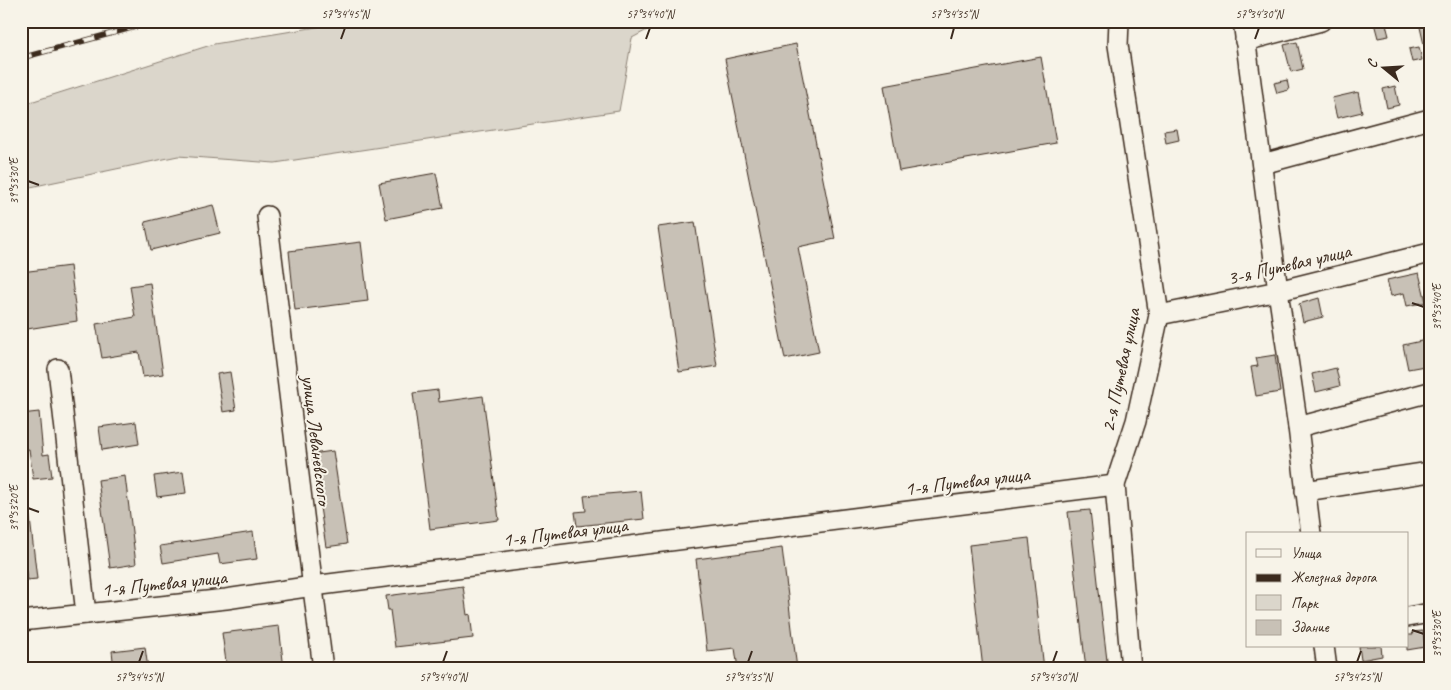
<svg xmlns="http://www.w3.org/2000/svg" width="1451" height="690" viewBox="0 0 1451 690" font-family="Caveat,sans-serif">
<rect width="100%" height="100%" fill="#f7f3e8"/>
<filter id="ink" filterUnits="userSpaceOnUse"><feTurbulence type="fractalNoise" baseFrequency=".02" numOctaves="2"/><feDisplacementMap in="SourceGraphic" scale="10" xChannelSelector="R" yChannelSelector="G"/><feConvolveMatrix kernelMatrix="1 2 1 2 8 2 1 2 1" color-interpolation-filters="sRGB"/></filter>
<g filter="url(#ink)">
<path fill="#dbd6cb" stroke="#8b8074" d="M353 21H664L632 38 619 111 275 163 178 156 21 189V105L214 44Z"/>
<g fill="#c8c1b6" stroke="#3b2a1e">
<path d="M1385 21 1389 36 1378 38 1374 23Z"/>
<path d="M1430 21V53H1426L1419 23Z"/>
<path d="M1297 42 1303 69 1291 72 1284 45Z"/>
<path d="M796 44 835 239 798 247 819 352 785 359 725 59Z"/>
<path d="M1419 47 1422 60 1412 62 1409 49Z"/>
<path d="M1041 57 1056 143 899 171 884 86Z"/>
<path d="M1287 80 1289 90 1277 93 1274 83Z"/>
<path d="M1395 86 1399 105 1387 108 1383 89Z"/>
<path d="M1358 92 1362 112 1337 118 1332 98Z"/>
<path d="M1177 129 1179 140 1166 143 1164 131Z"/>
<path d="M436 173 443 208 386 219 379 183Z"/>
<path d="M213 205 220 233 151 250 145 222Z"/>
<path d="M695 222 717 366 679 372 658 227Z"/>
<path d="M361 242 368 301 295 310 289 251Z"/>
<path d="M70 266 77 321 21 330V272Z"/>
<path d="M1419 273 1426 302 1407 306 1404 293 1391 296 1387 280Z"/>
<path d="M150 283 163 374 143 377 139 352 102 358 96 324 135 317 130 286Z"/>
<path d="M1319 298 1323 317 1303 322 1299 304Z"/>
<path d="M1426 340 1430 365 1408 369 1403 345Z"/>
<path d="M1275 355 1280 392 1256 396 1251 367 1258 366 1256 358Z"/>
<path d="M1336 368 1340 386 1316 392 1312 374Z"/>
<path d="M230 372 236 410 223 412 217 374Z"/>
<path d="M438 390 439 402 483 396 499 520 430 529 413 393Z"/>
<path d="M39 412 43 455 49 454 52 477 33 479 29 449 21 450V414Z"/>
<path d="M136 422 139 444 102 450 99 427Z"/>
<path d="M333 451 347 544 326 547 312 454Z"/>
<path d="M183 472 186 493 157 497 154 476Z"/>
<path d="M125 476 136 564 110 568 98 480Z"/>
<path d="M641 491 644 519 577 526 575 512 586 511 584 496Z"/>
<path d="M28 501 37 579 27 580 21 533V502Z"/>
<path d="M1090 510 1101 609 1108 669H1086L1068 512Z"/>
<path d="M253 532 257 559 220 564 218 554 163 563 160 546Z"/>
<path d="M1029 538 1044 669H983L969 545Z"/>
<path d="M782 548 797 669H738L735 648 707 651 696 559Z"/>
<path d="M463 586 467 615 470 614 473 638 395 647 390 610H388L386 596Z"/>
<path d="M279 626 284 669H227L222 633Z"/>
<path d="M1423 631 1425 647 1407 650V635H1413L1412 632Z"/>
<path d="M1359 646H1381L1382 656 1361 660Z"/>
<path d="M145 647 148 669H114L112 651Z"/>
</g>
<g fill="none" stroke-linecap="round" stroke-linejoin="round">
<g stroke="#3b2a1e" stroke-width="22">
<g id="minor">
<path d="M1119 21 1118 45 1159 315 1136 421 1115 485 1131 669"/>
<path d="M1243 21 1278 291 1298 427 1311 534"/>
<path d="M1245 41 1321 21"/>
<path d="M1262 164 1430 119"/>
<path d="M267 216 323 669"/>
<path d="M1159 315 1278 291 1430 253"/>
<path d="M58 369 86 614"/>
<path d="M1298 427 1430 392"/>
<path d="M1305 491 1430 472"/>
<path d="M1407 617 1430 613"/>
<path d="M21 621 226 599 313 586 1115 485"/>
<path d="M1324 646 1327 669"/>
</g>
</g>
<use href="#minor" stroke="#f7f3e8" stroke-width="19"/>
<g stroke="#3b2a1e" stroke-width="5.5">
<path id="rail" d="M21 58 157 21"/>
</g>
<use href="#rail" stroke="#f7f3e8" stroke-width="4" stroke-dasharray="11" stroke-linecap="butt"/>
</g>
</g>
<path fill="none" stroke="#3b2a1e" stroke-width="2" d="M341 39 345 28M646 39 650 28M951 39 954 28M1255 39 1259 28M28 181 39 185M1412 303 1424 307M28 508 39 512M1412 630 1424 634M139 662 143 651M443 662 447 651M748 662 752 651M1053 662 1057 651M1357 662 1361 651"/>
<g text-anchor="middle" stroke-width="4" stroke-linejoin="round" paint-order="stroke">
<g font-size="20" fill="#3b2a1e" stroke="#f7f3e8">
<text transform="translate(1289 264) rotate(-13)" y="7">3-я Путевая улица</text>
<text transform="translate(1120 370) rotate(-78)" y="7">2-я Путевая улица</text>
<text transform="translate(317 440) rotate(83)" y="7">улица Леваневского</text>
<text transform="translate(967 481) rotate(-7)" y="7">1-я Путевая улица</text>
<text transform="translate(565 532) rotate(-7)" y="7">1-я Путевая улица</text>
<text transform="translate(164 583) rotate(-6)" y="7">1-я Путевая улица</text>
</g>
</g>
<rect width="1451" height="690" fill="none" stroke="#f7f3e8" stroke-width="55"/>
<rect x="1246" y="532" width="162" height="115" fill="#f7f3e8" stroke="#aca397"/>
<rect x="1256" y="549" width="25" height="8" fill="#f7f3e8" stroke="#aca397"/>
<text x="1291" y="558" font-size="15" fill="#3b2a1e">Улица</text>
<rect x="1256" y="574" width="25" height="8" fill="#3b2a1e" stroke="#aca397"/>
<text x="1291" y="582" font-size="15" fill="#3b2a1e">Железная дорога</text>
<rect x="1256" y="595" width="25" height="15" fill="#dbd6cb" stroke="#aca397"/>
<text x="1291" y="608" font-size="15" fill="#3b2a1e">Парк</text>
<rect x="1256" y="620" width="25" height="15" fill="#c8c1b6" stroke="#aca397"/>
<text x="1291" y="632" font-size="15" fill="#3b2a1e">Здание</text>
<g transform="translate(1384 68) rotate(288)" stroke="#f7f3e8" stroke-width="4" paint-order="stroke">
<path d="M0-4L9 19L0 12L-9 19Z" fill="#3b2a1e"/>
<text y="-8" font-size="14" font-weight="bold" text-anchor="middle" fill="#3b2a1e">С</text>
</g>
<rect x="28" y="28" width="1396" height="634" fill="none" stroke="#3b2a1e" stroke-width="2"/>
<g font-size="12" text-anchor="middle" fill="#3b2a1e">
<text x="345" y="18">57°34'45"N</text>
<text x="650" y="18">57°34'40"N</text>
<text x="954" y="18">57°34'35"N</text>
<text x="1259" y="18">57°34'30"N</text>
<text transform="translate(14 181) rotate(-90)" y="4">39°53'30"E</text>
<text transform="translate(1437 307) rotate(-90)" y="4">39°53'40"E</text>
<text transform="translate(14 508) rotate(-90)" y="4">39°53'20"E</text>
<text transform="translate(1437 634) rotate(-90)" y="4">39°53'30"E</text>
<text x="139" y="681">57°34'45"N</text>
<text x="443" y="681">57°34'40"N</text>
<text x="748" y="681">57°34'35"N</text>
<text x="1053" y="681">57°34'30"N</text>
<text x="1357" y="681">57°34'25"N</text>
</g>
</svg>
